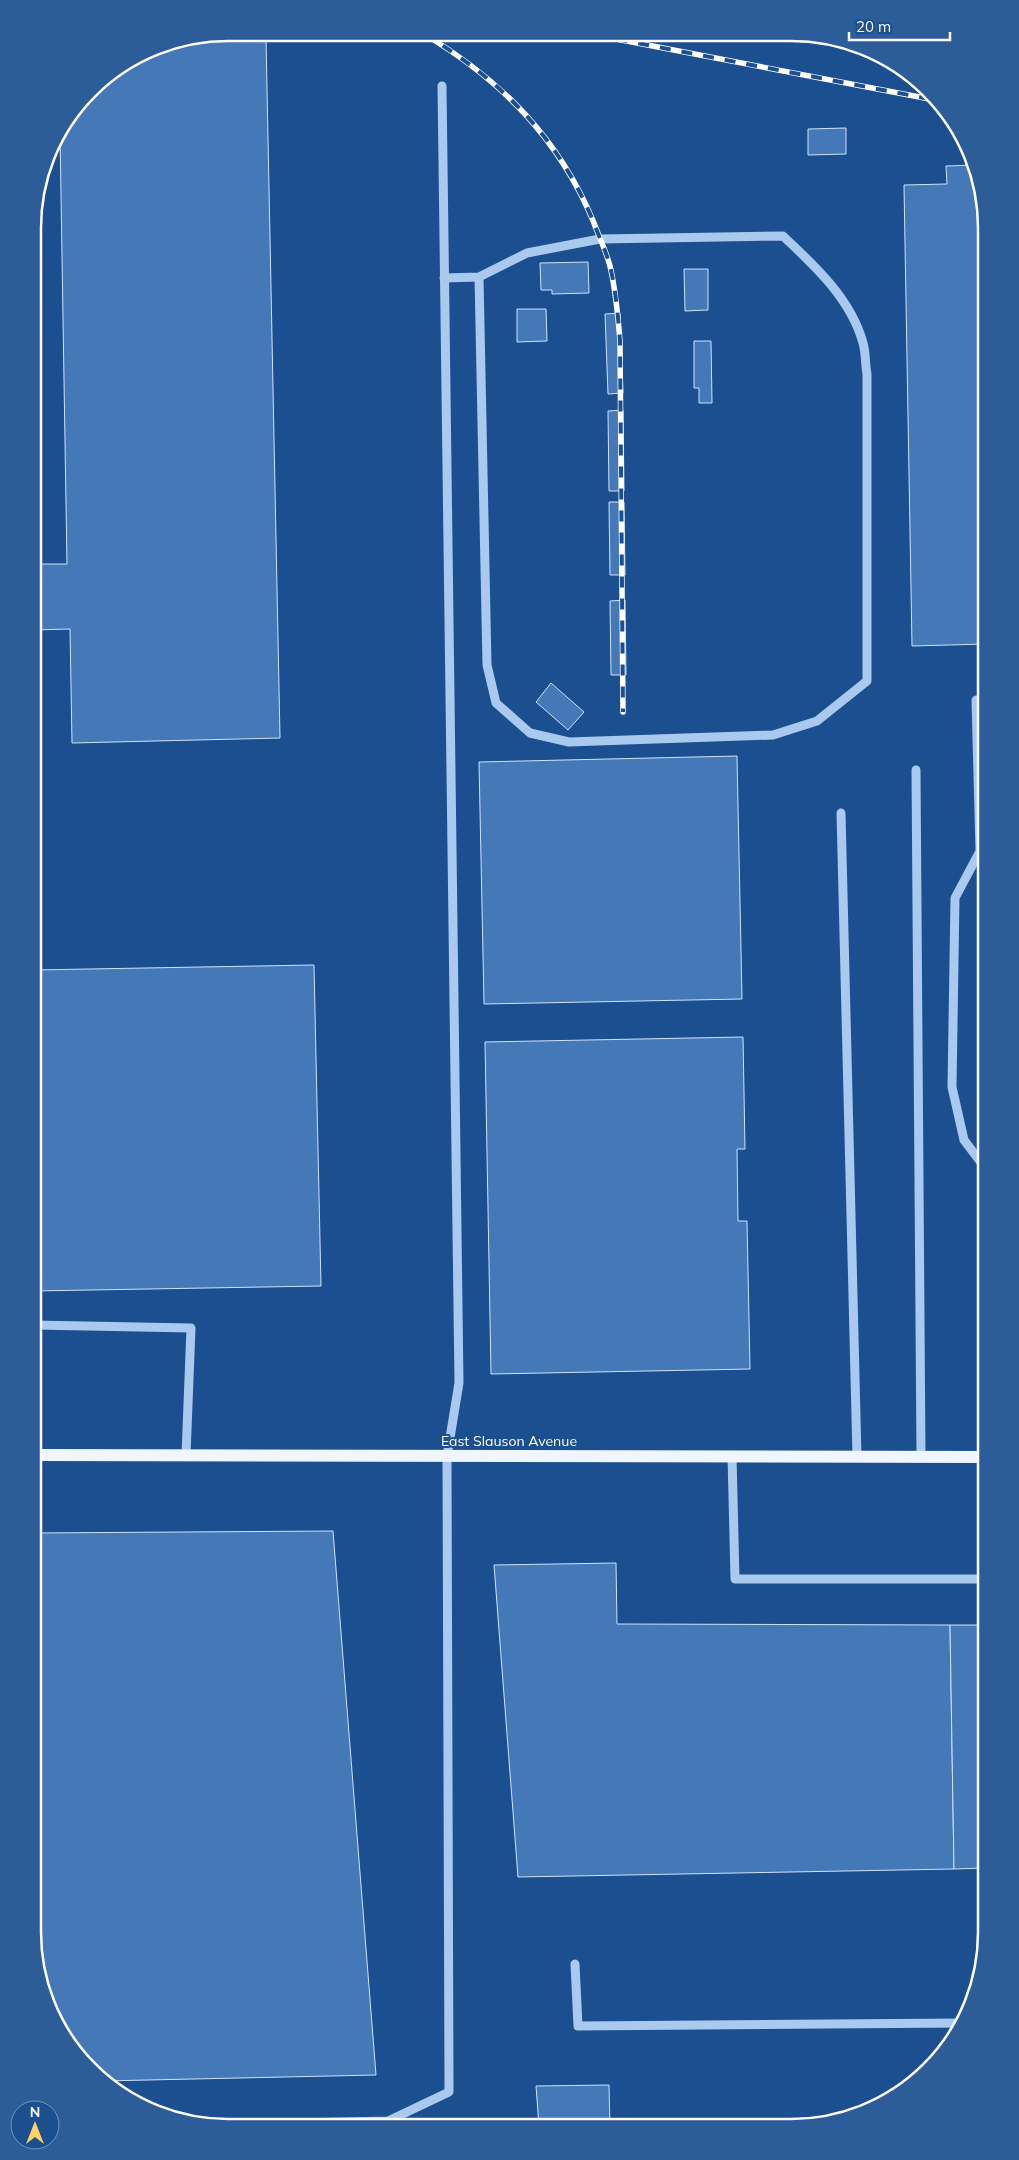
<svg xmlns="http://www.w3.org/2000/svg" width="1019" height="2160" viewBox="0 0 1019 2160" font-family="Mulish,sans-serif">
<rect width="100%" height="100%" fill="#1b4f8f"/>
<g fill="#4478b7" stroke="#cfe3fa">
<path d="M266 38 280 738 72 743 70 629 33 630V564H67L60 133 99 81 154 47 195 39Z"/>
<path d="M846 128V154L808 155V129Z"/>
<path d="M975 165 980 178 986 229V644L912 646 904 185 947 184 946 166Z"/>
<path d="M588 262 589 293 552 294V290H541L540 263Z"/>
<path d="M684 269H708V310L685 311Z"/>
<path d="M517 309H546L547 341 517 342Z"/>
<path d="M620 313 623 393 608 394 605 314Z"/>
<path d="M694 341H711L712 403H699V388H694Z"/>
<path d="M623 410 624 491H609L608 411Z"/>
<path d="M609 502H624L625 575H610Z"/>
<path d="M625 600 626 675H611L610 601Z"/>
<path d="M551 683 584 712 568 730 536 702Z"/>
<path d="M737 756 742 999 484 1004 479 762Z"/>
<path d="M314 965 321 1286 33 1291V970Z"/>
<path d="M743 1037 745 1149H737L738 1221H747L750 1369 491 1374 485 1042Z"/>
<path d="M333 1531 376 2075 102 2081 59 2030 39 1982 32 1931 33 1533Z"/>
<path d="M616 1563 617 1624 950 1625 954 1869 518 1877 494 1565Z"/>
<path d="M950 1625H986V1868L954 1869Z"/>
<path d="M609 2085 610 2126H539L536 2086Z"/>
</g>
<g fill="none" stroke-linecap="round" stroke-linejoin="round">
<g stroke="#a9c9ee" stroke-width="9">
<path d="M444 278 479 277 527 253 600 239 783 236C815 266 851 299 863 343 866 353 865 364 867 374V681L817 721 773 735 569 742 530 733 496 703 487 665 479 277"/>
<path d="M916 770 921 1457"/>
<path d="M841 813 857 1457"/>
<path d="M986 1169 964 1140 952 1087 955 898 980 851 976 700H986"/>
<path d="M33 1325 191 1328 186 1455"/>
<path d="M732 1456 735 1579H986"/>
<path d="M575 1964 578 2026 962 2023"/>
<path d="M249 2124 388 2121 449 2092 447 1456 459 1383 442 86"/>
</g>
<path stroke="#f0f6ff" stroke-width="12" d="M33 1455 986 1457"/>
<g stroke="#fff" stroke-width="5.5">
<g id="rail">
<path d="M424 34C501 80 559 138 594 223 599 237 606 251 610 266 616 291 618 316 620 341L623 712"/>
<path d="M595 35 935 100"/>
</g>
</g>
<use href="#rail" stroke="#1b4f8f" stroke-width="4" stroke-dasharray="11" stroke-linecap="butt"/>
</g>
<g text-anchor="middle" stroke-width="4" stroke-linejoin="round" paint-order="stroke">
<g font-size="14" fill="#fff" stroke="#1b4f8f">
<text x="509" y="1446">East Slauson Avenue</text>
</g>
</g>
<path d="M0 0H1019V2160H0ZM228 41H791A187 187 0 0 1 978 228V1932A187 187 0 0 1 791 2119H228A187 187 0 0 1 41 1932V228A187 187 0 0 1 228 41Z" fill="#2d5d98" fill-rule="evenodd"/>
<path fill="none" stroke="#fff" stroke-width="2.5" d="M228 41H791A187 187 0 0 1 978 228V1932A187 187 0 0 1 791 2119H228A187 187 0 0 1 41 1932V228A187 187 0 0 1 228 41Z"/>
<g transform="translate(35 2125)"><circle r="24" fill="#1b4f8f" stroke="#7695bc"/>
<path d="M0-4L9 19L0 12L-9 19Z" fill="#ffd166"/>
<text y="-8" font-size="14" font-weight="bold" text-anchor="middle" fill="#ffffff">N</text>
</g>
<path d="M849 32v8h101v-8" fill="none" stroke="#ffffff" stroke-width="2.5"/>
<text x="856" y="32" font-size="15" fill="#ffffff" stroke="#1b4f8f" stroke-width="4" paint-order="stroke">20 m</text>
</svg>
